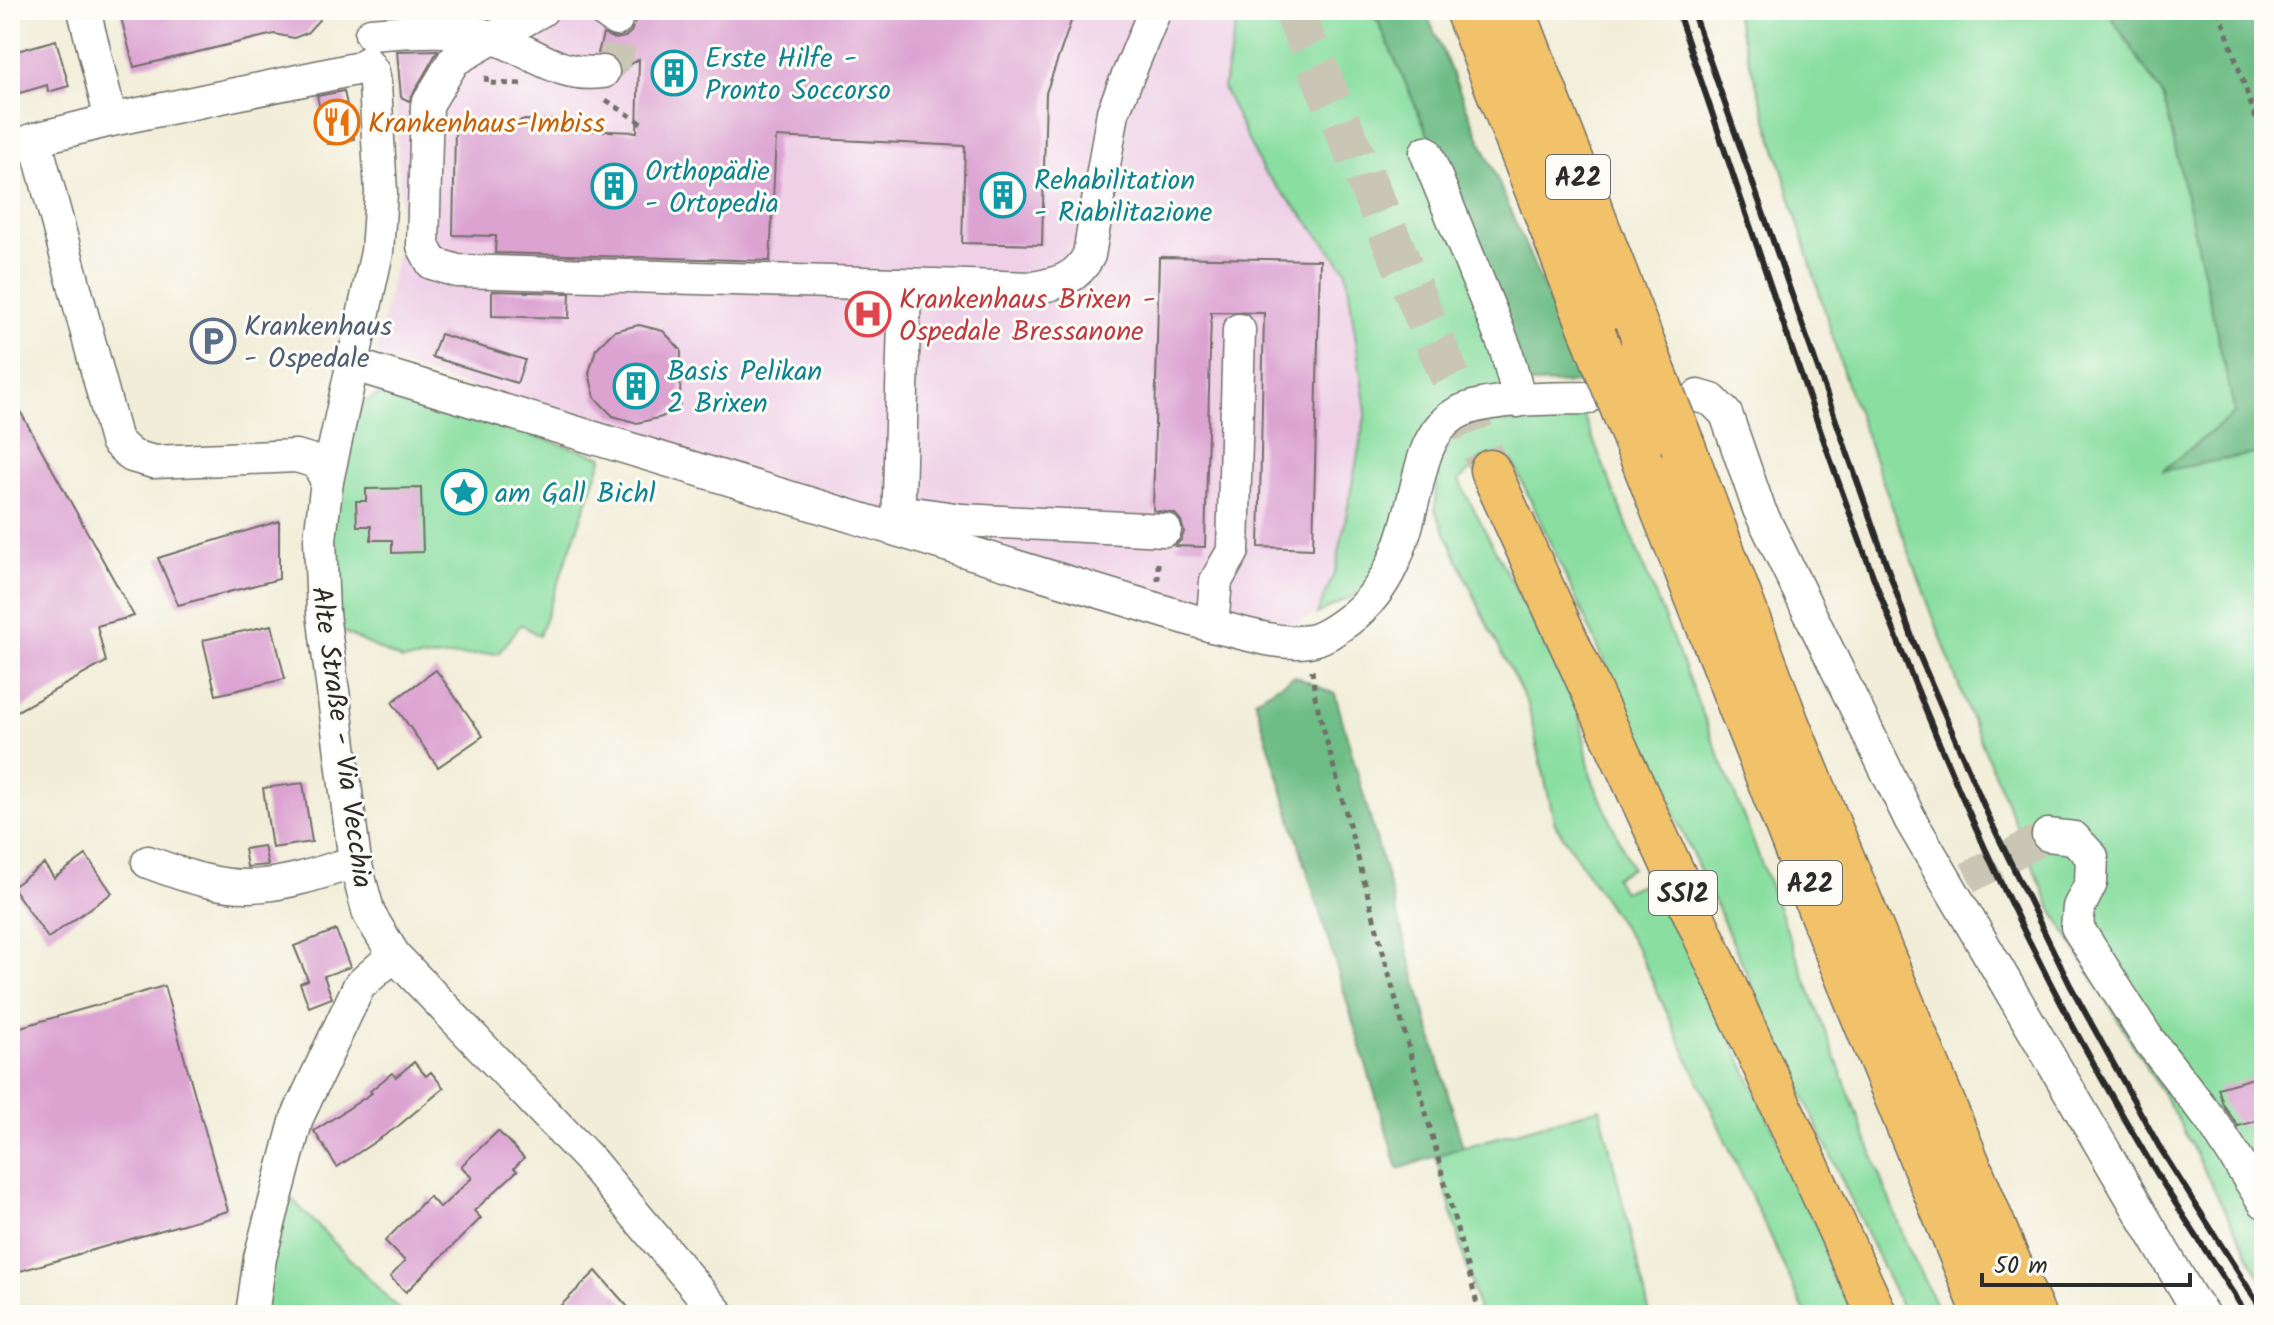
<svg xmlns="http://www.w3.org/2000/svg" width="2274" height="1325" viewBox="0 0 2274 1325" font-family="Kalam,sans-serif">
<rect width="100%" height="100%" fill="#fdfcf7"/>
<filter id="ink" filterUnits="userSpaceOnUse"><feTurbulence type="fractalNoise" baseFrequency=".0125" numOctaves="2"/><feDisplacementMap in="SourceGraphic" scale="16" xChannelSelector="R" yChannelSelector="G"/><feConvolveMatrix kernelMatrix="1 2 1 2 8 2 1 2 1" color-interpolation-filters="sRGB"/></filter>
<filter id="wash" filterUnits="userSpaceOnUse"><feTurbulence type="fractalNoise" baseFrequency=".006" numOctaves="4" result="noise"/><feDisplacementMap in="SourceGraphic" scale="32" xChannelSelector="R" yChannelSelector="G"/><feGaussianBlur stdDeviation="1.8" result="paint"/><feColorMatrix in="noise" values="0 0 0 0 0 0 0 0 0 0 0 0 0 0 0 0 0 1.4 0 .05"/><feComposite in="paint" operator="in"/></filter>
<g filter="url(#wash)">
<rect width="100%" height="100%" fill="#f1edd8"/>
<path fill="#efd0e7" d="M386 10H1234L1237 20 1223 88 1263 171 1301 213 1346 270 1366 412 1336 569 1317 614 1288 626 1234 618 375 358 402 231 392 41Z"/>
<g fill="#89dea0" stroke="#5a8466" stroke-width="2">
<path d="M1234 10H1373L1432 143 1525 384 1462 398 1364 590 1317 614 1336 569 1366 412 1346 270 1301 213 1263 171 1223 88 1237 20Z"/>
<path d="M1734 10H2107L2164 98 2235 413 2163 470 2264 452V1285L2176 1116 2051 908 1969 713 1848 388Z"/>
<path d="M388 395 402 396 603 457 539 636 521 624 499 653 402 660 335 628 331 528 348 432 364 403 375 396Z"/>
<path d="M1583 414 1746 823 1908 1248 1941 1315H1905C1771 1031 1644 744 1512 460L1482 457 1459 481 1579 710 1591 777 1632 868 1615 877 1623 892 1639 885 1681 929 1858 1315H1806L1639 952 1555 824 1528 705 1488 626 1435 510 1437 468 1450 440 1469 425Z"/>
<path d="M1600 1108 1650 1315H1480L1436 1155Z"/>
<path d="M289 1196 404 1315H243L253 1231 249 1216Z"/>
</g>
<g fill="#6ebd86" stroke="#4c7458" stroke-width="2">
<path d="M1373 10H1425L1584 383 1525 384 1432 143Z"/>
<path d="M2107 10H2264V452L2162 471 2235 413 2164 98Z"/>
<path d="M1294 676 1335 694 1463 1147 1398 1169 1255 700Z"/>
</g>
<g id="blocks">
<g fill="#dca3d1">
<path d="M119 10H328L307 33 294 38 274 34 134 67Z"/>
<path d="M632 10H1075L1046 93 1042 245 962 243 965 146 776 137 770 261 495 253 496 236 453 235 455 129H512L521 120 567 121 576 130 637 132 639 59 622 70 619 62 612 56 598 53 603 34 615 39 625 37 631 32 635 21Z"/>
<path d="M56 40 69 86 48 92 47 85 10 96V53Z"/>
<path d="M438 50 409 101 401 97 397 51Z"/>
<path d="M344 91 354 139 328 144 317 96Z"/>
<path d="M1159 257 1320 260 1313 549 1259 547 1264 313 1211 312 1205 547 1175 546 1181 540 1184 532 1181 521 1175 514 1153 510Z"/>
<path d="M492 291 570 293 569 318 492 316Z"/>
<path d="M639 325 663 331 681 350 680 404 662 417 637 423 613 416 595 398 589 373 596 349 614 331Z"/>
<path d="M440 334 525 360 517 383 432 357Z"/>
<path d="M10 393 134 616 97 626 106 662 10 715Z"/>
<path d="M421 488 423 552 392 553V540H371V526H357L356 501H366V489Z"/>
<path d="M279 521V579L178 605 158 558Z"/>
<path d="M272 625 285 679 216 695 203 640Z"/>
<path d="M436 670 483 736 438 767 392 702Z"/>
<path d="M303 783 312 842 272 848 263 788Z"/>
<path d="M264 846 268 865 247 867 244 849Z"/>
<path d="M86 855 112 893 48 938 12 887 44 864 54 878Z"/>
<path d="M336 930 350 967 324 976 332 998 309 1007 300 983 308 980 294 946Z"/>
<path d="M164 986 228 1211 10 1274V1030Z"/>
<path d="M414 1062 426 1076 431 1072 444 1088 397 1127 337 1167 314 1131 372 1093 370 1091 392 1073 396 1077Z"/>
<path d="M2264 1075V1119L2238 1126 2223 1104 2218 1088Z"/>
<path d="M498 1131 524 1158 514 1168 517 1171 474 1211 481 1218 406 1292 390 1277 405 1261 385 1241 429 1196 440 1208 472 1178 461 1166Z"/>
<path d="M596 1271 635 1315H551Z"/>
</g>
</g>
</g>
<g filter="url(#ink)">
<use href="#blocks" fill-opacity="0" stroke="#706f68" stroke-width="2"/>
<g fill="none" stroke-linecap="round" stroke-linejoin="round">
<g stroke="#c9c6b5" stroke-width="32" stroke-dasharray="32 16" stroke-linecap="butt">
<path d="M603 72C622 57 623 41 616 20"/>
<path d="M1968 878 2048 835"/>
</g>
<path stroke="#c9c6b5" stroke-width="40" stroke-dasharray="40 20" stroke-linecap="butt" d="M1293 10 1490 470"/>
<g stroke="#706f68" stroke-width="35">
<g id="minor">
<path d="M84 10 111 120"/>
<path d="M542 10 454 60 427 105 423 246 432 263 457 271 1034 288C1059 283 1077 279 1089 255L1113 112 1155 10"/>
<path d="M602 10 616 20"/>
<path d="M371 34C404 31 463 27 494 38 533 51 558 78 603 72"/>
<path d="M367 63 373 72 375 84 381 193 377 252 327 481 320 539 323 613 355 862 369 914 394 955 589 1159 719 1315"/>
<path d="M35 139 116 441 132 456 154 462 296 456 317 462 327 481"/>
<path d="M10 148 35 139 111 120 360 68 367 63"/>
<path d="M1426 152 1506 350 1516 387 1518 401"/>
<path d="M351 364 1212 626C1242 632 1279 646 1309 641 1323 639 1336 629 1347 621 1392 588 1403 541 1416 489 1422 462 1429 431 1454 415 1481 397 1553 399 1587 398"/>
<path d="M1698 396 1712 400 1726 414 1759 509 1911 821 2190 1297 2203 1315"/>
<path d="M898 530 913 513 962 520 1165 530"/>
<path d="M898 530 905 286"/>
<path d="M1212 626 1216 581 1233 551 1239 330"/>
<path d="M2048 835 2074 838 2092 857 2091 883 2079 907 2077 927 2148 1039 2214 1124 2264 1202"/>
<path d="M148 862C185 876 224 890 264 885 295 882 325 871 355 862"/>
<path d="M252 1315 260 1258 297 1118 359 986 394 955"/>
</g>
</g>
<g stroke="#706f68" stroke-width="43">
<path id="major" d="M1490 470 1877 1315"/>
</g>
<g stroke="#706f68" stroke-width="47">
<g id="highway">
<path d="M1467 10 1594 336"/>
<path d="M1513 10 1643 345"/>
<path d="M1683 446 1787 724 2006 1257 2033 1315"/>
<path d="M1639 449 1831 937 1986 1315"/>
</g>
</g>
<g stroke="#706f68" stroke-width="5" stroke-dasharray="6 6" stroke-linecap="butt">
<path d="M2219 10 2264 143"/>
<path d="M487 76 486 83 521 84"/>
<path d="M606 100 646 126"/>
<path d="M1158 581V559"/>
<path d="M1312 670 1315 697 1480 1315"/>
</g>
<use href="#minor" stroke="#fff" stroke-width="32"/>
<use href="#major" stroke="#f2c26a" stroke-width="40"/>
<use href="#highway" stroke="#f2c26a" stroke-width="44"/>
<g stroke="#2b2b2b" stroke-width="6">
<path d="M1677 10C1771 283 1857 562 1975 826 2025 939 2084 1051 2147 1157 2179 1211 2214 1263 2247 1315"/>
<path d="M1692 10 1914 643 1991 822 2070 985 2160 1148 2264 1313"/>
</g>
<g stroke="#706f68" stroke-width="47" stroke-linecap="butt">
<g id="highway-bridge">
<path d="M1594 336 1639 449"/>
<path d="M1643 345 1683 446"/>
</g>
</g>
<use href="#highway-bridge" stroke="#f2c26a" stroke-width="44"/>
</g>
</g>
<defs>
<g id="building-ring" transform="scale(2.3)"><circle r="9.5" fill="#fdfcf7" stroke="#0f9aa8" stroke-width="1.5"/><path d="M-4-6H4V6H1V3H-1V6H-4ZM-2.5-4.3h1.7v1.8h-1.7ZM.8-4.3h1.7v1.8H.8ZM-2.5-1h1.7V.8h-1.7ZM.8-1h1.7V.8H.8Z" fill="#0f9aa8"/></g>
<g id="restaurant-ring" transform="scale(2.3)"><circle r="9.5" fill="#fdfcf7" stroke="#e8710a" stroke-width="1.5"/><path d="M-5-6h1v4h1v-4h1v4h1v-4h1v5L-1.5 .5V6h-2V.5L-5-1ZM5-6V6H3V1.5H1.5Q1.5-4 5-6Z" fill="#e8710a"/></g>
<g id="hospital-ring" transform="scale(2.3)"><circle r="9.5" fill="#fdfcf7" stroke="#e0444e" stroke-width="1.5"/><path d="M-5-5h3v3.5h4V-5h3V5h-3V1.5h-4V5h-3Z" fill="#e0444e"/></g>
<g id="parking-ring" transform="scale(2.3)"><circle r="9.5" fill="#fdfcf7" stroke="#5c6f8a" stroke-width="1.5"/><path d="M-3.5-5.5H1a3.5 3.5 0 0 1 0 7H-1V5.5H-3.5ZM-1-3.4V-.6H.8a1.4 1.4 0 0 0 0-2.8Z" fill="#5c6f8a"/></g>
<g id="sight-ring" transform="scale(2.3)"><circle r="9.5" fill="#fdfcf7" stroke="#0f9aa8" stroke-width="1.5"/><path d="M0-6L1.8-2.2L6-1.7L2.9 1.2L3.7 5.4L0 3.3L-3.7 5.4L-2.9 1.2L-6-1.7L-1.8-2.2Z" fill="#0f9aa8"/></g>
</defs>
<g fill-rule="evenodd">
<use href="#building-ring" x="674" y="73"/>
<use href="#restaurant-ring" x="337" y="122"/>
<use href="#building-ring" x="614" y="186"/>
<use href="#building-ring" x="1003" y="195"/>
<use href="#hospital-ring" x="868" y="314"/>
<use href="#parking-ring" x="213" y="341"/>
<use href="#building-ring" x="636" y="386"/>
<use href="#sight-ring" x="464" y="492"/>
</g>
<g text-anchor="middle" stroke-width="6" stroke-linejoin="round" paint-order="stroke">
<g fill="#fdfcf7" stroke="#6a6a68" stroke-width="2">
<rect x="1546" y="155" width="64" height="44" rx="6"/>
<rect x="1778" y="861" width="64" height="44" rx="6"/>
<rect x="1649" y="871" width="68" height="44" rx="6"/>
</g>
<g font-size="26" font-weight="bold" fill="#2b2b2b">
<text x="1578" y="186">A22</text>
<text x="1810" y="892">A22</text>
<text x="1683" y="902">SS12</text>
</g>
<g font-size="28" fill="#0d838f" stroke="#fdfcf7" text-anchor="start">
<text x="705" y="67">Erste Hilfe -<tspan x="705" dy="32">Pronto Soccorso</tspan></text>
<text x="645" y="180">Orthopädie<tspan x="645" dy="32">- Ortopedia</tspan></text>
<text x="1034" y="189">Rehabilitation<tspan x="1034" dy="32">- Riabilitazione</tspan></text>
<text x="667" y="380">Basis Pelikan<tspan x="667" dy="32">2 Brixen</tspan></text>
<text x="495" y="502">am Gall Bichl</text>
</g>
<g font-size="28" fill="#c56008" stroke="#fdfcf7" text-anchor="start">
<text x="368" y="132">Krankenhaus-Imbiss</text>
</g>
<g font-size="28" fill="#be3a42" stroke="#fdfcf7" text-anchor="start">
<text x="899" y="308">Krankenhaus Brixen -<tspan x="899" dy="32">Ospedale Bressanone</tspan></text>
</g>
<g font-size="28" fill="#4e5e75" stroke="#fdfcf7" text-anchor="start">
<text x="244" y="335">Krankenhaus<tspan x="244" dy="32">- Ospedale</tspan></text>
</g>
<g font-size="28" fill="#2b2b2b" stroke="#fdfcf7">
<text transform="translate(343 737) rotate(82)" y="10">Alte Straße - Via Vecchia</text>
</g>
</g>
<rect width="2274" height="1325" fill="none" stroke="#fdfcf7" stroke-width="40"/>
<path d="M1982 1273v12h208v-12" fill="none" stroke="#2b2b2b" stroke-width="4"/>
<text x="1994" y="1273" font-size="24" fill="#2b2b2b" stroke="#fdfcf7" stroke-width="6" paint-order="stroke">50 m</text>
</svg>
